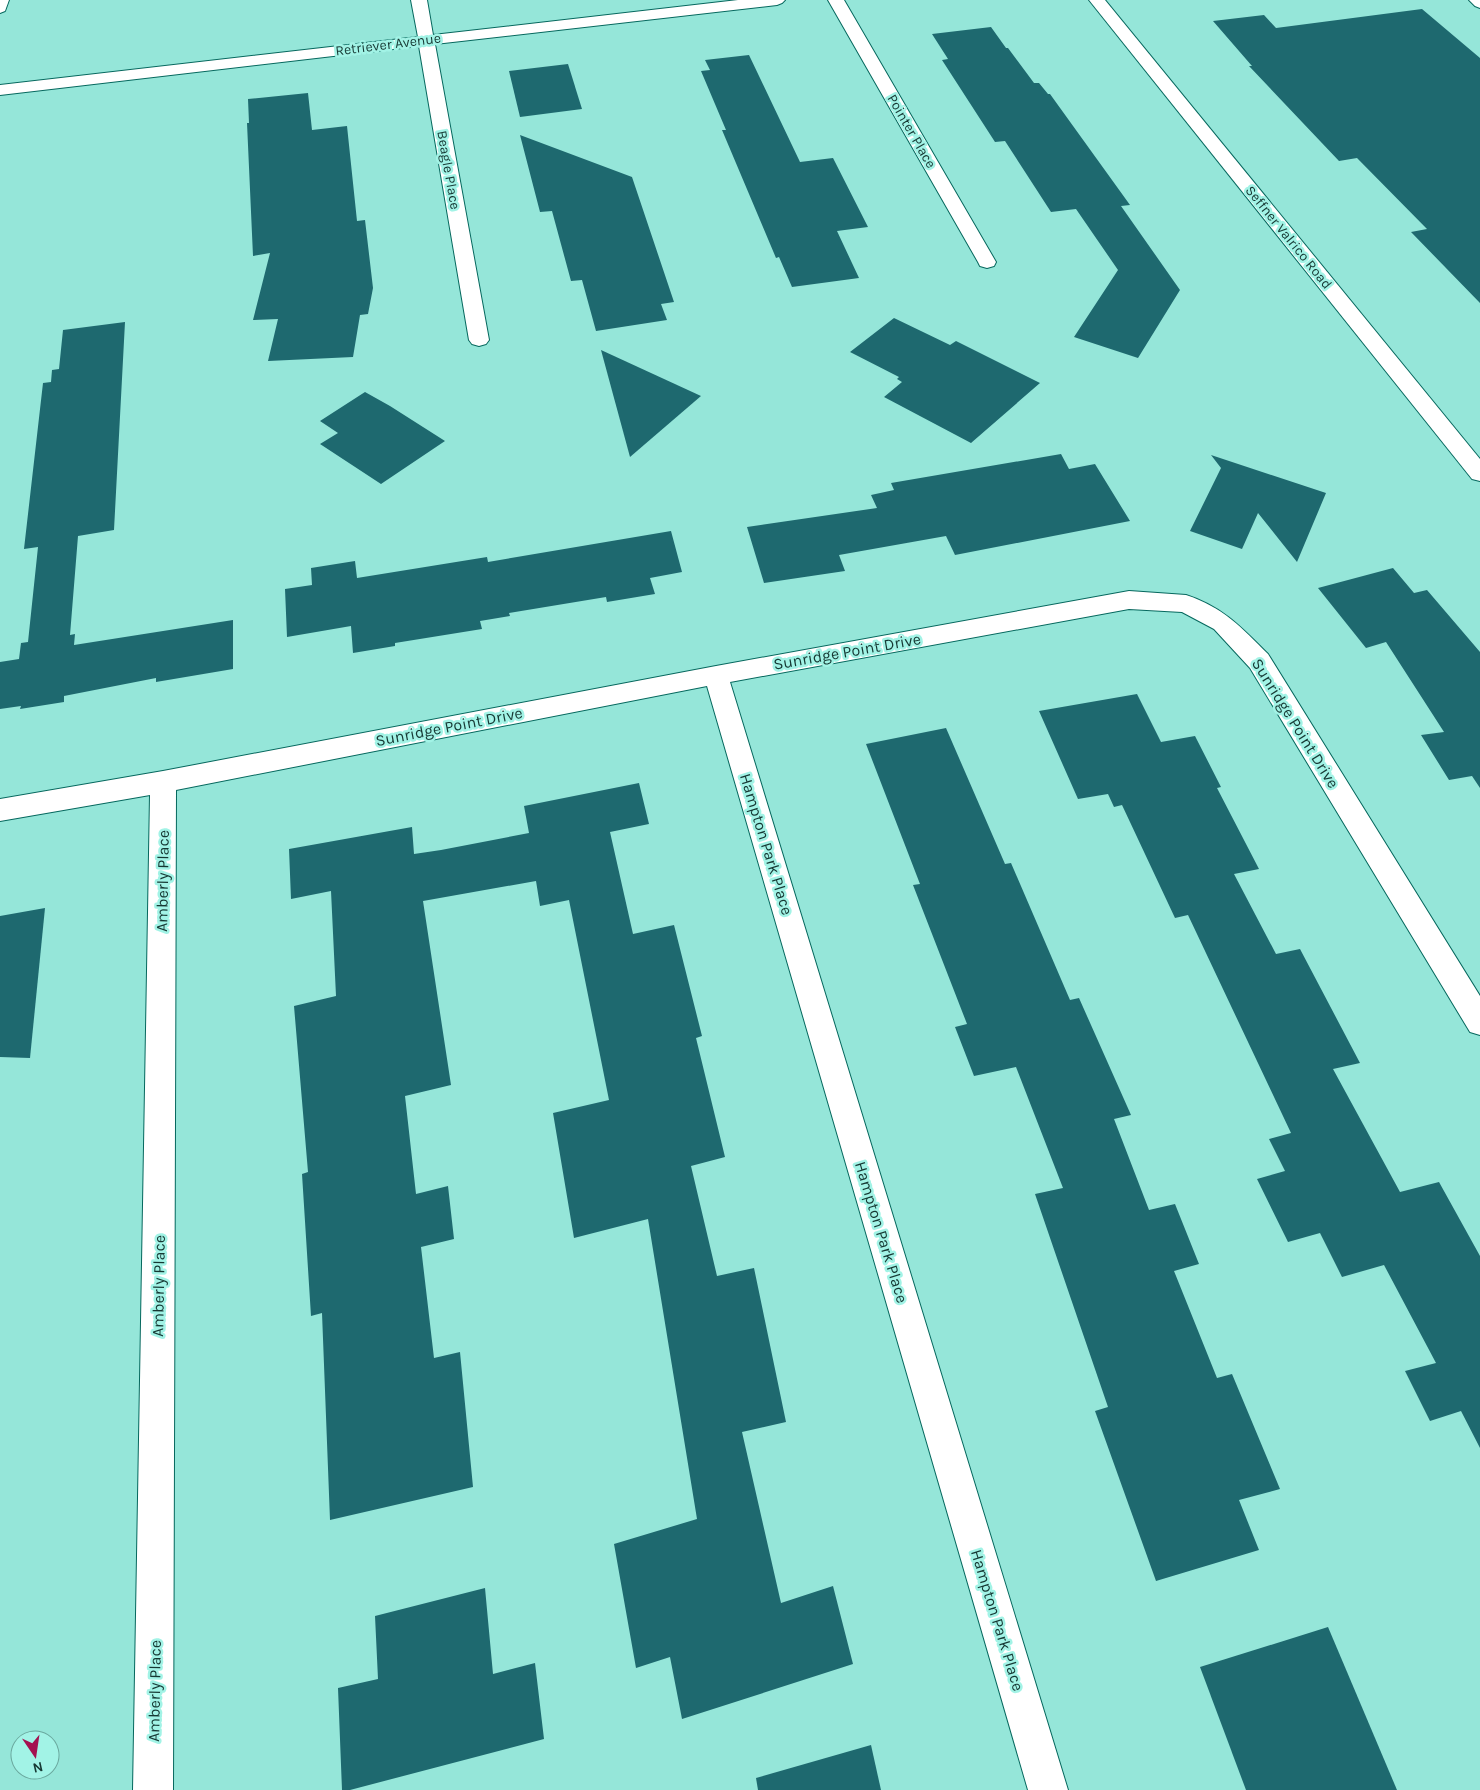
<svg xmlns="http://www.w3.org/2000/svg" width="1480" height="1790" viewBox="0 0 1480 1790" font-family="Karla,sans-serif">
<rect width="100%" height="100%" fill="#95e6d9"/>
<g fill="#1e696f">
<path d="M1422 9 1480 58V303L1411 232 1427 229 1357 158 1339 161 1249 66H1252L1213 21 1264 15 1276 28Z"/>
<path d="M991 27 1006 48H1008L1034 83H1039L1048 94H1050L1130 205 1121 206 1180 290 1138 358 1074 337 1118 270 1076 209 1051 212 1005 141 995 142 942 60 948 59 932 34Z"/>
<path d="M749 55 800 162 833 158 868 227 837 231 859 278 792 287 779 257 776 258 722 130H726L701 71 710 70 705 60Z"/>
<path d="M568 64 582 109 520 117 509 71Z"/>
<path d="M308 93 312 130 347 126 357 221 365 220 373 288 368 314 360 315 353 357 268 361 278 319 253 320 270 253 253 256 247 123H249L248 99Z"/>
<path d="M520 135 632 177 674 302 661 304 667 320 596 331 582 280 571 281 552 211 540 212Z"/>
<path d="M894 318 950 345 956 341 1040 383 971 443 884 397 902 382 897 379 899 377 850 352Z"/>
<path d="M125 322 114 530 78 536 70 635 75 634 74 645 233 620V669L156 682V678L64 696V702L20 709 21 706 0 709V662L19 659 21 643 28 642 38 547 24 549 43 383 51 382 52 370 59 369 63 330Z"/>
<path d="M601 350 701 396 630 457Z"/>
<path d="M365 392 390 406 445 441 381 484 320 444 338 433 320 421Z"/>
<path d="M1061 454 1069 469 1095 464 1130 521 955 555 946 536 839 555 845 571 764 583 747 527 877 508 871 495 894 490 891 483Z"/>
<path d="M1211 455 1326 493 1297 562 1258 513 1242 549 1190 531 1221 468Z"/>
<path d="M671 531 682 572 650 578 655 594 607 602 606 597 509 613 510 616 480 621 482 629 395 643V646L353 653 351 626 287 637 285 589 312 585 311 568 355 561 357 578 487 557 488 562Z"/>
<path d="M1393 568 1414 593 1427 590 1480 652V788L1472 776 1449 780 1421 735 1444 732 1386 642 1366 648 1318 588Z"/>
<path d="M1137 694 1161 742 1195 736 1221 787 1217 788 1259 869 1234 874 1276 954 1300 949 1360 1063 1333 1069 1400 1192 1439 1182 1480 1256V1448L1461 1411 1430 1421 1405 1371 1436 1363 1384 1265 1342 1277 1320 1233 1288 1242 1257 1179 1285 1171 1269 1139 1291 1133 1188 915 1175 918 1122 805 1114 807 1108 794 1078 799 1039 711Z"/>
<path d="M946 728 1005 864 1011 863 1070 1000 1079 998 1131 1115 1114 1119 1149 1210 1175 1204 1199 1264 1174 1271 1217 1378 1232 1374 1280 1489 1239 1500 1259 1550 1156 1581 1095 1411 1108 1407 1035 1194 1063 1188 1016 1067 974 1076 955 1027 967 1024 913 885 920 884 866 744Z"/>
<path d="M639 783 649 824 610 832 633 934 674 925 702 1036 696 1038 725 1157 691 1166 717 1276 754 1268 786 1422 742 1432 781 1603 833 1586 853 1664 682 1719 670 1657 636 1668 614 1544 697 1519 648 1219 574 1238 553 1113 609 1100 569 900 540 906 536 881 423 901 451 1085 405 1096 416 1194 448 1186 454 1239 421 1247 434 1358 460 1352 473 1487 330 1520 322 1313 311 1316 302 1174 308 1172 294 1006 336 996 331 891 291 899 289 849 412 827 414 854 441 850 529 833 524 806Z"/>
<path d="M45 908 30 1058 0 1057V916Z"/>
<path d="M485 1588 493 1674 535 1663 544 1739 350 1790H342L338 1688 378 1679 375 1616Z"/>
<path d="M1328 1627 1397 1790H1246L1200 1667Z"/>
<path d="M871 1745 881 1790H758L756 1778Z"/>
</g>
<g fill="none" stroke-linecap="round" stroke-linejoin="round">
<g stroke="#06685e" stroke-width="2">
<g id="street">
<path d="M0 0H9L5 11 0 13Z"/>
<path d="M411 0H427L433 35 738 0H785L782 3 777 5 435 44 489 340 486 344 479 346 472 344 469 340 419 46 0 95V85L418 37Z"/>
<path d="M828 0H844L996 262 994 266 987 268 980 266 978 262Z"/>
<path d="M1469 0H1480V8L1475 6Z"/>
<path d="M1129 591 1186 595C1223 607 1242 628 1268 654L1480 996V1035L1470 1032 1250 668 1214 629 1182 612 1129 609 730 682 1068 1790H1028L707 686 176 790 173 1790H133L150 795 0 821V799L163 771 716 666Z"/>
</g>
</g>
<g stroke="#06685e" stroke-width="2">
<path id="secondary" d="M1089 0H1105L1480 459V481L1472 479Z"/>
</g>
<use href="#street" fill="#fff" fill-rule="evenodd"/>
<use href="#secondary" fill="#fff" fill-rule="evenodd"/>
</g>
<g text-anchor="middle" stroke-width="5" stroke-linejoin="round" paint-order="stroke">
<g font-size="14" fill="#163833" stroke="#a2f3e6">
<text transform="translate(388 44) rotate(-7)" y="5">Retriever Avenue</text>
<text transform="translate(912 131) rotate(60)" y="5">Pointer Place</text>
<text transform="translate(449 170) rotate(80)" y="5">Beagle Place</text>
<text transform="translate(1289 237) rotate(51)" y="5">Seffner Valrico Road</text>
</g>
<g font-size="16" fill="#163833" stroke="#a2f3e6">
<text transform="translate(847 651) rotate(-10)" y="6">Sunridge Point Drive</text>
<text transform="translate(1296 723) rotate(58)" y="6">Sunridge Point Drive</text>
<text transform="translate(449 726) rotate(-11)" y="6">Sunridge Point Drive</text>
<text transform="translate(767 844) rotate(73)" y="6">Hampton Park Place</text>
<text transform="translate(162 881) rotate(-89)" y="6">Amberly Place</text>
<text transform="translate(882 1232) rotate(73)" y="6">Hampton Park Place</text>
<text transform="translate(158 1286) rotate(-89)" y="6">Amberly Place</text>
<text transform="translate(998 1620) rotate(73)" y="6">Hampton Park Place</text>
<text transform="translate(154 1691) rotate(-89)" y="6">Amberly Place</text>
</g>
</g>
<g transform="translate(35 1755) rotate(167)"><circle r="24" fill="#a2f3e6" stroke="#6aa89e"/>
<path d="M0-4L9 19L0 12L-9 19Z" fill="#a41150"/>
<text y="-8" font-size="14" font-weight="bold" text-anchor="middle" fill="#163833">N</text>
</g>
</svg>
